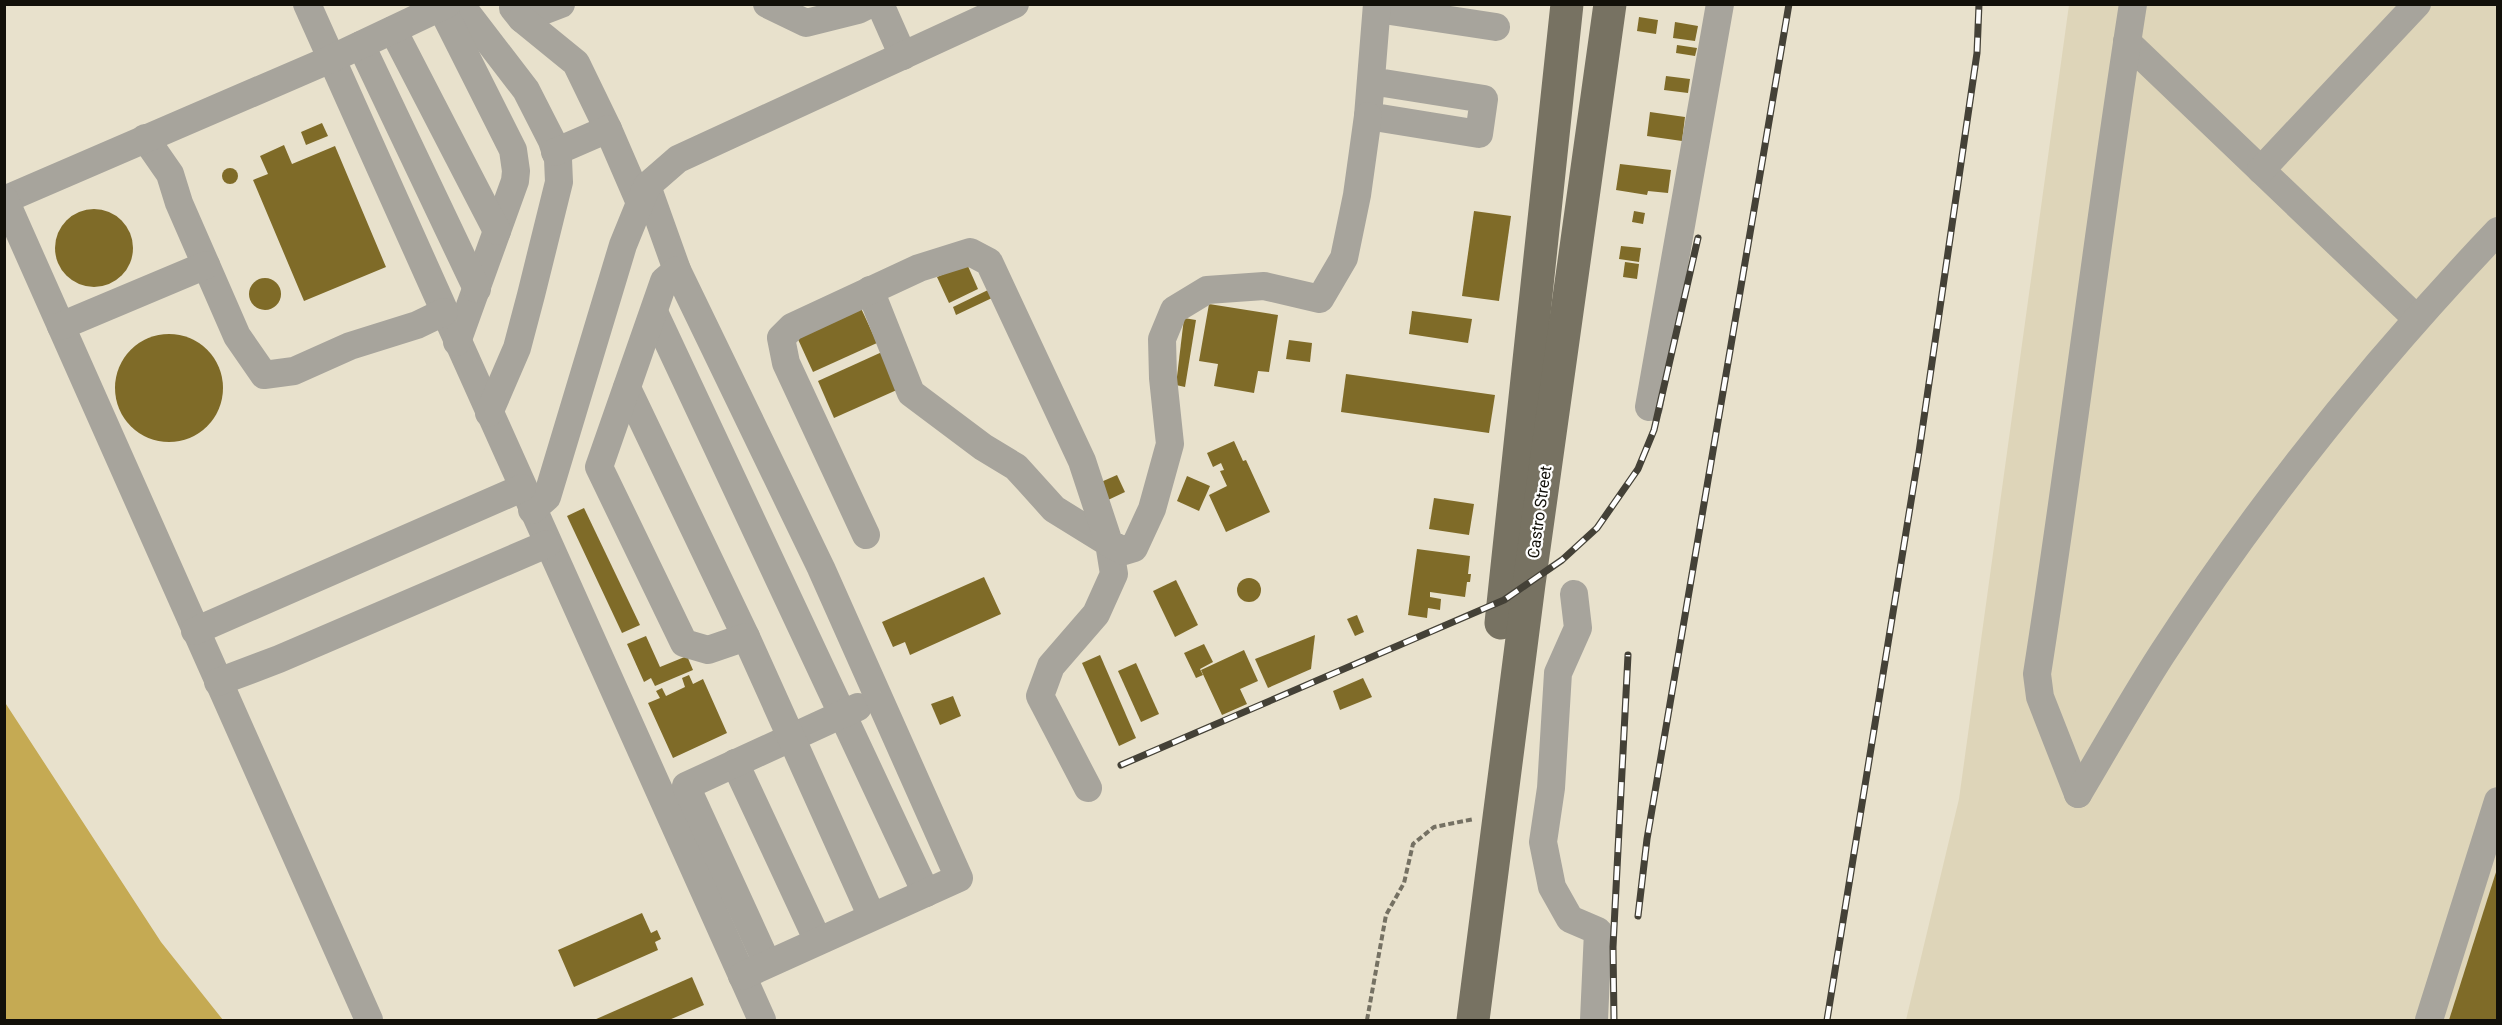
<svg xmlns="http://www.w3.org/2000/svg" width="2502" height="1025" viewBox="0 0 2502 1025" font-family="Roboto,sans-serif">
<rect width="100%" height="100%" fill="#e8e1cc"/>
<path fill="#ded5b9" d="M2069 5H2497V1020H1906L1959 799Z"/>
<path fill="#c5aa53" d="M4 701 161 942 223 1020H5Z"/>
<g fill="#7f6b28">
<path d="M1639 17 1658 20 1656 34 1637 31Z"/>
<path d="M1675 22 1698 26 1695 41 1673 38Z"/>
<path d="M1677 45 1697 48 1695 56 1676 53Z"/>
<path d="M1666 76 1690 79 1688 93 1664 90Z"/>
<path d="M1650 112 1685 117 1682 141 1647 136Z"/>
<path d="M322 123 328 136 306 145 301 132Z"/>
<path d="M284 145 292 164 335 146 386 267 304 301 253 180 268 174 260 156Z"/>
<path d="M1620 164 1671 170 1668 193 1648 191 1647 195 1616 190Z"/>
<circle cx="230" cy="176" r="8"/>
<circle cx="94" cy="248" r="39"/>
<path d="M1474 211 1511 216 1499 301 1462 296Z"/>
<path d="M1634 211 1645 213 1643 224 1632 222Z"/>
<path d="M1621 246 1641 248 1639 262 1619 259Z"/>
<path d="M1625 262 1639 264 1637 279 1623 277Z"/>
<path d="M967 264 978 289 949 303 937 277Z"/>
<circle cx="265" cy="294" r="16"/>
<path d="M988 290 992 298 956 315 953 307Z"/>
<path d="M1209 304 1278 315 1269 372 1258 371 1254 393 1214 386 1218 364 1199 361Z"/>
<path d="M860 306 877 343 813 372 796 335Z"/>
<path d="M1412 311 1472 319 1468 343 1409 334Z"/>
<path d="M1184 318 1196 320 1185 387 1176 385Z"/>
<circle cx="169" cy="388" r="54"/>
<path d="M1289 340 1312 343 1310 362 1286 359Z"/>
<path d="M882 352 899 389 834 418 818 381Z"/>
<path d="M1346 374 1495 395 1489 433 1341 412Z"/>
<path d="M1234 441 1243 461 1246 460 1270 512 1226 532 1209 495 1227 486 1220 471 1224 470 1221 463 1213 467 1207 453Z"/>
<path d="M1117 475 1125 492 1108 500 1101 482Z"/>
<path d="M1187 476 1210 486 1199 511 1177 501Z"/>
<path d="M1434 498 1474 504 1469 535 1429 529Z"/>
<path d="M584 508 640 625 622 633 567 516Z"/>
<path d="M1417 549 1470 556 1468 574H1471L1470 582H1467L1465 597 1430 592V597L1441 599 1440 610 1428 608 1427 618 1408 615Z"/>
<path d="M984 577 1001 614 910 655 905 642 893 647 882 622Z"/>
<circle cx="1249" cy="590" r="12"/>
<path d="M1176 580 1198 625 1175 637 1153 591Z"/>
<path d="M1357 615 1364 632 1355 636 1347 619Z"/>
<path d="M1315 635 1311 669 1268 688 1255 659Z"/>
<path d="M646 636 660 667 687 656 693 670 655 686 651 678 644 682 627 644Z"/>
<path d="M1204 644 1213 662 1200 669 1203 675 1196 678 1184 653Z"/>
<path d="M1244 650 1258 681 1240 689 1247 704 1222 715 1201 670Z"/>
<path d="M1100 655 1136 738 1119 746 1082 663Z"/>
<path d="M1136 663 1159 714 1141 722 1118 671Z"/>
<path d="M689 675 693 684 703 679 727 733 673 758 648 703 660 698 656 691 662 688 666 696 685 687 682 678Z"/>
<path d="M1363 678 1372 697 1340 710 1333 691Z"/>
<path d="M953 696 961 716 940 725 931 704Z"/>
<path d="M2497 869 2498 1020H2449Z"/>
<path d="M642 913 651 933 657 930 661 939 655 942 658 950 574 987 558 950Z"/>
<path d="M692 977 704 1005 669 1020H594Z"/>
</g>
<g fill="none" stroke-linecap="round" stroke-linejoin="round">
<path stroke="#757163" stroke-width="4" stroke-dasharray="6 3" stroke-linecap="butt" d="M1367 1020 1386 915 1404 883 1413 844 1434 827 1474 819"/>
<g stroke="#a7a49c" stroke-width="28">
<path d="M307 4 762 1020"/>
<path d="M460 4 526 90 552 141 558 159 559 182 531 295 517 348 489 413"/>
<path d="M767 4 806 23 858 10 870 4"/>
<path d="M880 4 903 56"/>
<path d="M441 7 513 150 516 171 515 181 457 342"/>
<path d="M513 8 522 19 561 4"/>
<path d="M1377 9 1496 27"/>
<path d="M522 19 576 63 608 129"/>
<path d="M393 30 497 231"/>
<path d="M2127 42 2416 318"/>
<path d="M361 45 477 289"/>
<path d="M1371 81 1484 99 1479 134 1368 116 1377 4"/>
<path d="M145 138 170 174 179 203 237 336 264 375 294 371 350 346 417 325 444 312"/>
<path d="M555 152 608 129 640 203"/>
<path d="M2261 170 2417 4"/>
<path d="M647 186 677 270"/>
<path d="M4 200 331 59 447 4"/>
<path d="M5 200 369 1020"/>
<path d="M870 290 911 393 983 447 1016 467 1054 509 1109 543 1114 574 1096 614 1051 666 1040 696 1088 788"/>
<path d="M654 312 926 893"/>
<path d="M61 326 206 265"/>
<path d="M627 388 746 637"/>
<path d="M1649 407 1720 4"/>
<path d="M532 510 547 497 623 245 647 186 678 159 1015 4"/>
<path d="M866 535 786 363 781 338 792 327 919 268 970 252 989 262 1082 461 1109 543 1124 551 1134 548 1152 509 1170 444 1163 378 1162 339 1174 310 1207 290 1264 286 1320 299 1344 258 1357 195 1368 116"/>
<path d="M1574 594 1578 628 1558 673 1551 788 1543 842 1552 887 1570 919 1598 931 1594 1020"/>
<path d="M195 631 522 488"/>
<path d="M218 682 279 659 547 544"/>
<path d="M735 763 818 941"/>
<path d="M2078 794 2040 697 2037 674C2072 451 2098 227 2133 4"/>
<path d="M2078 794C2106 747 2133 699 2162 654 2260 503 2374 361 2498 231"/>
<path d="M767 963 686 786 858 707"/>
<path d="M742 976 959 878 821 568 677 270 664 281 599 467 684 643 708 650 746 637 872 917"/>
<path d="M2429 1020 2498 801"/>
</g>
<g stroke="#777262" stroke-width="33">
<path d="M1501 623 1567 4"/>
<path d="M1473 1020 1529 584 1610 4"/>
</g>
<g stroke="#444137" stroke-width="7">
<g id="rail">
<path d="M1121 765 1504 600 1562 560 1597 528 1638 469 1654 430 1698 238"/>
<path d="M1638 916 1647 839 1789 4"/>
<path d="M1614 1020 1613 947 1628 655"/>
<path d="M1827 1020 1919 452 1977 53 1979 4"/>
</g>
</g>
<use href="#rail" stroke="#fff" stroke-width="4.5" stroke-dasharray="14" stroke-linecap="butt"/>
</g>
<g text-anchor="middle" stroke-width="4.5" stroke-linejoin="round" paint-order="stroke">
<g font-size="16" fill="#121009" stroke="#fff">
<text transform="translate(1539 512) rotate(-82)" y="6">Castro Street</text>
</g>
</g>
<rect width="2502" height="1025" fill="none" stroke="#121009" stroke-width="12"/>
</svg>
